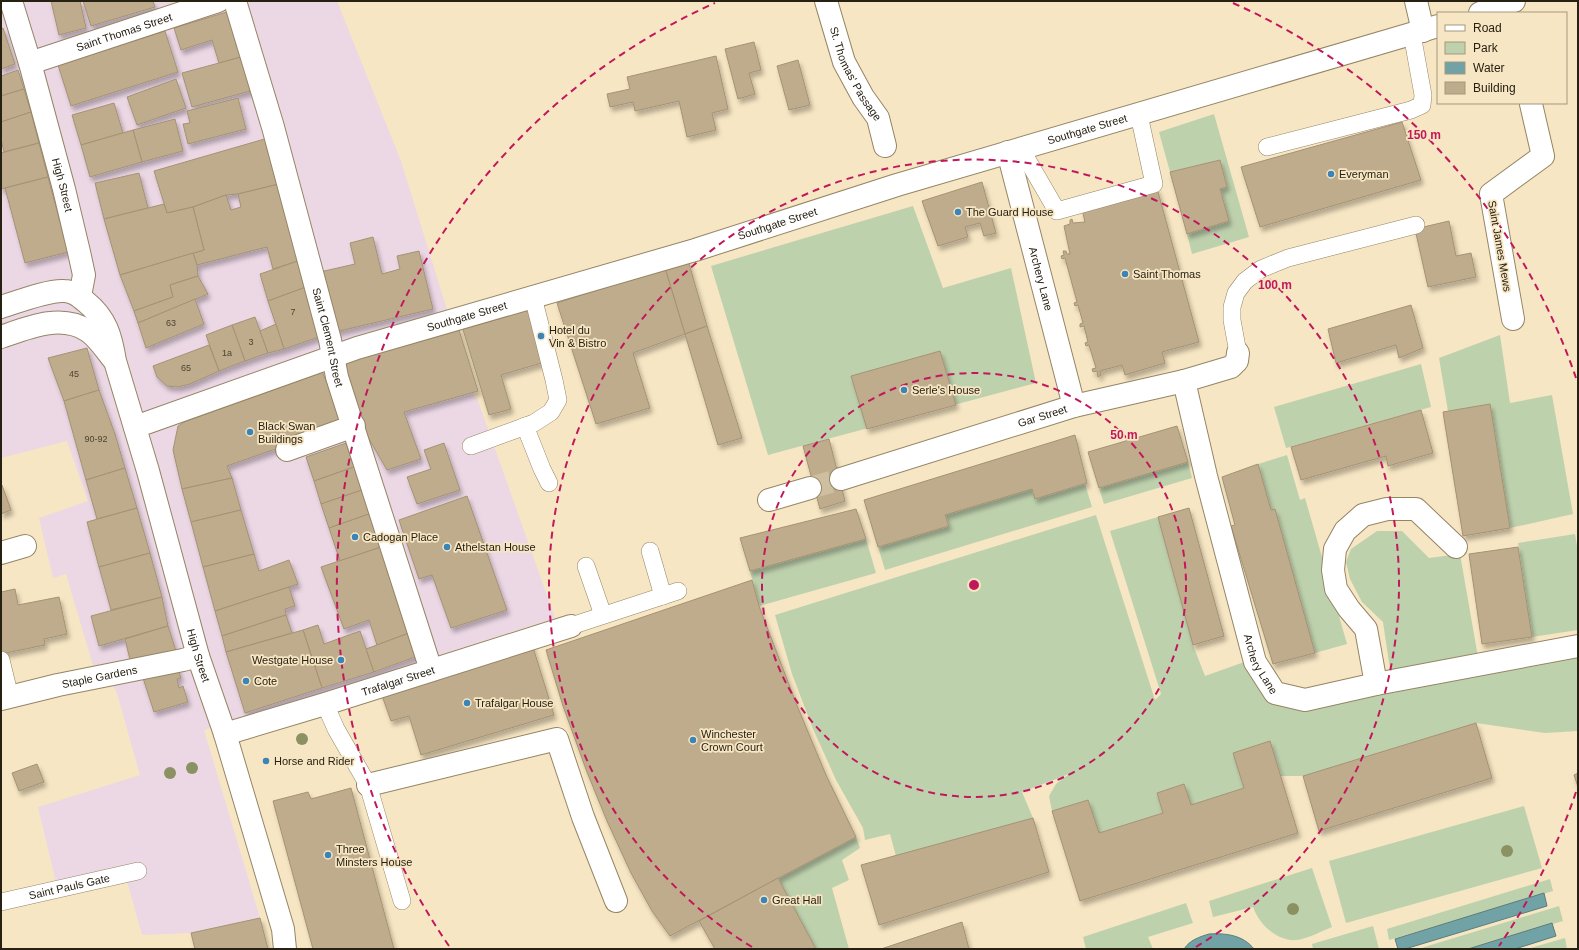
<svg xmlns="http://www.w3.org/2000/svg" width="1579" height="950" viewBox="0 0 1579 950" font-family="Helvetica,sans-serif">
<defs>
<filter id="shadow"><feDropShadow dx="2.5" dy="4.5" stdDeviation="2" flood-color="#0004"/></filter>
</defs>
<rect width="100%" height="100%" fill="#f7e6c3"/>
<path fill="#ecd7e5" d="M1 1H337L401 161 474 397 477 398 555 618 323 693 204 730 260 918 191 933 142 935 126 877 59 895 38 807 140 775 116 690 94 669 66 574 53 578 39 518 88 501 67 441 1 458Z"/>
<g fill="#bed1ad">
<path d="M1214 114 1249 237 1192 254 1187 234 1228 221 1220 189 1227 187 1220 160 1170 172 1159 132Z"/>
<path d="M913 206 943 288 1011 268 1036 383 768 455 711 266Z"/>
<path d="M1500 335 1510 403 1552 395 1573 514 1510 528 1490 405 1448 411 1439 358Z"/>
<path d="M1421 364 1431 407 1286 448 1274 407Z"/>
<path d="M1287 455 1300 500 1305 498 1347 644 1315 653 1275 510H1271L1258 464Z"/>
<path d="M1188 462 1192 478 1104 504 1099 488Z"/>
<path d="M1085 484 1092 507 885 570 878 547 948 526 945 515 1032 489Z"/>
<path d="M1096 515 1155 700 1161 694 1110 531 1158 517 1193 645 1205 676 1247 661 1270 698 1578 651V731L1545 733 1476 723 1303 776H1281L1270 742 1233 753 1244 788 1191 805 1184 784 1157 793 1163 813 1099 833 1088 800 1052 811 1049 796 1056 784 1069 774 1022 792 1033 818 896 856 890 834 865 840 863 828 836 780 813 729 792 674 775 615Z"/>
<path d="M1377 531H1402L1429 558 1460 554 1478 657 1391 676 1383 622 1362 602 1350 579 1346 562 1351 549Z"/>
<path d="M1575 534 1578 552V630L1532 637 1518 543Z"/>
<path d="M866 539 876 573 759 606 750 571Z"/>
<path d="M1524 806 1542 868 1346 923 1329 861Z"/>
<path d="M856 837 860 848 842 860 849 880 832 888 849 949H816L778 878Z"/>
<path d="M1312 868 1332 927C1322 931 1307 939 1297 940 1277 942 1259 924 1253 907L1213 917 1209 901Z"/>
<path d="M1550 879 1553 891 1389 940 1387 929Z"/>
<path d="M1186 903 1193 923 1148 937 1153 949H1086L1083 937Z"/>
<path d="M1559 906 1563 921 1467 949H1418Z"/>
<path d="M1373 926 1379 949H1313L1312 944Z"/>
<path d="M1565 938 1567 949H1527Z"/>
</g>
<g fill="#71a3a6" stroke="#5b7c7a">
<path d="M1544 893 1547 906 1405 949H1398L1395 939Z"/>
<path d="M1552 923 1556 936 1515 949H1468Z"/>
<path d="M1209 934C1226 933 1243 935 1254 949H1184C1190 940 1199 937 1209 934Z"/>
</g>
<g fill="#bfac8c" stroke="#a59274" filter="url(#shadow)">
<path d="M51 1H80L86 28 59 35Z"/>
<path d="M83 1H153L155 7 91 26Z"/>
<path d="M230 11 245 56 219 63 212 40 181 50 174 28Z"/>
<path d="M3 28 15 64 1 69V29Z"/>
<path d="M165 31 178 72 71 106 58 65Z"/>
<path d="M754 42 761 70 749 73 755 94 738 99 725 49Z"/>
<path d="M245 56 254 90 192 107 182 73Z"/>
<path d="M716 56 728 109 712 113 716 130 687 137 679 101 635 111 633 102 610 107 607 94 630 89 627 77Z"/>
<path d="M798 60 810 105 789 110 777 66Z"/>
<path d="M18 70 24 89 1 96V76Z"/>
<path d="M176 79 186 108 137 125 127 97Z"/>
<path d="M24 89 31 112 1 122V96Z"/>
<path d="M238 98 246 129 188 144 183 124 190 123 187 111Z"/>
<path d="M114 103 123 133 81 145 72 115Z"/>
<path d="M31 112 39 143 4 152 1 139V122Z"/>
<path d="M175 119 183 151 142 162 133 130Z"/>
<path d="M1402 122 1421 180 1260 227 1241 167Z"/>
<path d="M133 130 142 162 90 177 81 145Z"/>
<path d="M268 138 279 184 238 194 226 195 193 207 167 213 154 171Z"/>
<path d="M39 143 48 177 1 189V153Z"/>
<path d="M1220 160 1227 187 1220 189 1229 221 1187 234 1170 172Z"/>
<path d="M139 173 148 208 104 219 95 183Z"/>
<path d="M48 177 68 252 25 263 5 188Z"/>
<path d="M982 182 996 233 984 236 980 223 965 227 968 237 938 246 922 201Z"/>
<path d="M279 184 298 261 273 269 267 247 197 265 193 253 204 250 193 207 226 195 231 210 241 207 238 194Z"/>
<path d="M1157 188 1199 342 1162 352 1165 363 1125 375 1122 365 1100 371 1101 375 1098 377 1097 371 1093 372 1092 369 1096 368 1089 345 1086 346 1085 343 1088 342 1084 326 1080 327V324L1083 323 1078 305 1075 306 1074 303 1077 302 1065 258 1062 259 1061 256 1064 255 1063 251H1066L1067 254H1070L1064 226 1070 224V220L1072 219 1073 223 1085 222 1082 209Z"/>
<path d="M164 204 167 213 193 207 204 250 120 275 104 219Z"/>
<path d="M1449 221 1456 256 1471 253 1476 277 1428 287 1415 229Z"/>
<path d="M373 237 382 274 400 269 397 256 419 251 433 309 335 332 320 272 355 264 350 243Z"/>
<path d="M193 253 197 265 198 276 170 285 173 297 134 311 120 275Z"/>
<path d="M688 260 707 326 685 334 665 268Z"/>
<path d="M298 261 306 287 268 301 260 274Z"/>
<path d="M665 268 685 334 633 353 650 408 596 424 557 303Z"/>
<path d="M198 276 208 294 138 323 134 311 173 297 170 285Z"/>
<path d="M306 287 322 336 284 349 268 301Z"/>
<path d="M195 299 204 324 146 348 138 323Z"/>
<path d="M526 303 545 362 501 375 511 409 489 415 461 323Z"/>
<path d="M1411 305 1423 348 1399 358 1396 345 1336 363 1328 329Z"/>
<path d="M255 317 268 353 245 361 232 325Z"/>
<path d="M276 324 284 349 268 353 260 331Z"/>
<path d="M232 325 245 361 219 371 206 335Z"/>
<path d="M707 326 742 438 718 445 685 334Z"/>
<path d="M458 327 478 391 404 412 421 459 387 470 358 420 340 359Z"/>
<path d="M209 345 219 371 190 384 178 387 167 386 157 377 153 366Z"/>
<path d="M87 348 99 390 64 401 48 358Z"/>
<path d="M940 351 956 405 867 429 851 376Z"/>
<path d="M322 371 344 425 227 466 232 478 182 489 173 450 178 426 184 422Z"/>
<path d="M99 390 115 434 125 468 86 480 64 401Z"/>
<path d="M1490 404 1510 528 1463 536 1443 412Z"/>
<path d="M1421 410 1433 453 1388 466 1386 456 1301 480 1291 447Z"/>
<path d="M1177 426 1188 462 1099 488 1088 452Z"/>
<path d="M1075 435 1087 483 1035 499 1032 489 945 515 949 526 878 547 864 500Z"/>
<path d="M829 439 845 501 820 509 803 446Z"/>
<path d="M346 443 354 467 314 481 306 457Z"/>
<path d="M444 443 460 490 417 504 407 477 431 469 424 450Z"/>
<path d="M1258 464 1271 510 1275 509 1315 653 1273 664 1231 526 1235 525 1222 477Z"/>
<path d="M354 467 362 490 321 504 314 481Z"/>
<path d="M125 468 137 508 97 519 86 480Z"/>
<path d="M232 478 241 510 191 522 182 489Z"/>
<path d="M1 485H2L11 510 1 514Z"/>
<path d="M362 490 369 514 329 528 321 504Z"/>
<path d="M467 496 507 610 451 628 432 575 419 579 399 520Z"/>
<path d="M137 508 150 553 99 567 87 522Z"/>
<path d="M1189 508 1224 636 1193 645 1158 517Z"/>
<path d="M856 509 866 539 750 571 740 538Z"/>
<path d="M241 510 254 554 203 567 191 522Z"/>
<path d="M369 514 381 547 340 561 329 528Z"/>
<path d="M381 547 409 633 377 645 369 620 344 629 321 567Z"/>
<path d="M1518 547 1532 637 1482 644 1469 554Z"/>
<path d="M150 553 162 597 111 610 99 567Z"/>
<path d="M254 554 259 571 289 560 298 584 215 611 203 567Z"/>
<path d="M752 580 759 606 798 708 826 775 856 837 670 936 652 911 631 873 607 821 587 772 563 706 546 650Z"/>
<path d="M289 587 295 606 285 609 286 615 222 636 215 611Z"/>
<path d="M15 589 18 605 59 597 67 634 44 639 45 645 1 654V592Z"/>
<path d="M162 597 168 626 99 646 91 616Z"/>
<path d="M286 615 292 633 226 652 222 636Z"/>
<path d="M318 625 324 644 360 631 374 672 322 688 303 630Z"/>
<path d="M168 626 176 651 132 668 125 639Z"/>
<path d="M303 630 322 688 245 713 226 652Z"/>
<path d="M409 633 418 656 374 672 366 649Z"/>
<path d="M532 644 554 715 421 755 409 716 391 721 380 690Z"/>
<path d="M176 664 181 678 177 679 179 688 183 686 188 702 154 712 142 675Z"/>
<path d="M1476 723 1492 778 1319 831 1303 776Z"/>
<path d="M1270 741 1298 833 1080 901 1052 811 1088 800 1099 833 1163 813 1157 793 1184 784 1191 805 1244 788 1233 753Z"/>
<path d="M37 764 44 782 19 791 12 773Z"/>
<path d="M1578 773V787L1574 775Z"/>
<path d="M351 788 383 908 394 949H313L273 801 308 792 311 799Z"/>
<path d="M1033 818 1049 872 879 925 861 865Z"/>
<path d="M778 878 816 949H715L699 921Z"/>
<path d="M260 918 268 949H195L191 933Z"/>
<path d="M962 922 969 949H881Z"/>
</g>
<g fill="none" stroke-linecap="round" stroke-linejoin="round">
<path stroke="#cdbfa0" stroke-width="22" stroke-dasharray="22 11" stroke-linecap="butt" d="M810 488 841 479"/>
<g stroke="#958565" stroke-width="18">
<g id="lane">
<path d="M1267 147 1411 110 1422 105 1423 95 1412 34"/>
<path d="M1021 149 1057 211 1154 184 1139 115"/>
<path d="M1238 353 1232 320V307L1236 293 1245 281 1261 269 1288 258 1416 225"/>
<path d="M525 426 542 469 549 483"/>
<path d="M471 446 534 423 551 412 558 400 554 380 533 297"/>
<path d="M650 551 663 596"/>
<path d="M586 566 603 615"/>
<path d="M571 626 678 591"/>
<path d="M1 660 10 697"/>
<path d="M325 704 336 729 368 785 402 901"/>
<path id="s1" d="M1 902 138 871"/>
</g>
</g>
<g stroke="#958565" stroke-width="24">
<g id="street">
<path id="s2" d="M11 1 30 63 64 189 79 252 84 275 80 296"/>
<path id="s3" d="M235 1 273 127 330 340 337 377 431 670"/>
<path id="s4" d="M826 1 844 62 863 97 878 118 885 146"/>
<path d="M1416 1 1423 31"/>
<path id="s5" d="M30 63 218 1"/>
<path id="s6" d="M1008 152 1074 406"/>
<path d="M1513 319 1491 194 1543 156 1531 104"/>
<path id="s7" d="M1184 381 1206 476 1255 662 1275 693 1305 700 1376 684 1578 646"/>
<path d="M287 450 354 426"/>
<path id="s8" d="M841 479 1074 406 1184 381 1231 367 1237 361 1238 353"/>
<path d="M769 500 810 488"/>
<path d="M1 553 25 546"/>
<path d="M1376 684 1366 629 1349 609 1336 589 1333 570 1335 549 1345 531 1363 515 1387 509H1416L1456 547"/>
<path id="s9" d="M1 699 58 685 183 660 198 656"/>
<path id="s10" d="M225 734 325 704 571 626"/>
<path d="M368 785 557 739 583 817 616 901"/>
</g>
</g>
<g stroke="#958565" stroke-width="24">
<g id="secondary">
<path d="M1480 13 1514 1"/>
<path id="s11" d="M1 307C17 302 48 290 64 291 73 291 79 296 86 302 106 318 111 336 115 361L148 471 198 656 225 734 283 929 285 949"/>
<path d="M1 337C27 328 61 313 88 331 98 338 105 349 113 359"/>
<path id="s12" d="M135 427 357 348 695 250 897 185 1438 26"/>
</g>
</g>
<use href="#lane" stroke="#fff" stroke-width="17"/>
<use href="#street" stroke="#fff" stroke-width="22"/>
<use href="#secondary" stroke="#fff" stroke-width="22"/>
</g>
<g fill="#8c9164">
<circle cx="302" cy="739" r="6"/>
<circle cx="192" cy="768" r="6"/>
<circle cx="170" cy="773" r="6"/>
<circle cx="1507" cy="851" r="6"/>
<circle cx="1293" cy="909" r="6"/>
</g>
<g fill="none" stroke="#c2185b" stroke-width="2" stroke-dasharray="7 5">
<circle cx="974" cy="585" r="212"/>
<path d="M752 947A425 425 0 1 1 1196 947"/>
<path d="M1576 792A637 637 0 0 1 1499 946M449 946A637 637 0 0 1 715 3M1233 3A637 637 0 0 1 1576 378"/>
</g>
<g fill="#3a84b7" stroke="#f7e6c3" stroke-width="1.5">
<circle cx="1331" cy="174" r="4"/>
<circle cx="958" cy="212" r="4"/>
<circle cx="1125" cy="274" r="4"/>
<circle cx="541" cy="336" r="4"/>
<circle cx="904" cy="390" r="4"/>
<circle cx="250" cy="432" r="4"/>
<circle cx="355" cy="537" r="4"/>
<circle cx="447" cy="547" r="4"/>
<circle cx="341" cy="660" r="4"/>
<circle cx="246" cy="681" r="4"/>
<circle cx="467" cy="703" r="4"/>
<circle cx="693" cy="740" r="4"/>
<circle cx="266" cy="761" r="4"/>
<circle cx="328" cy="855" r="4"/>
<circle cx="764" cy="900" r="4"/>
</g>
<g text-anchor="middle" stroke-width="3.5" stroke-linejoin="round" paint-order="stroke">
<g font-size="9" fill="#4d4432">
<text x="293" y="315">7</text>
<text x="171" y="326">63</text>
<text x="251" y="345">3</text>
<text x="227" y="356">1a</text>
<text x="186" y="371">65</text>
<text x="74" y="377">45</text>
<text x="96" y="442">90-92</text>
</g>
<g font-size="11" fill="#272114" stroke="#f7e6c3">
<text dy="4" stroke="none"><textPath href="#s5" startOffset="99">Saint Thomas Street</textPath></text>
<text dy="4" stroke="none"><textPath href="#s4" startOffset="79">St. Thomas' Passage</textPath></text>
<text dy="4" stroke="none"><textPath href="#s12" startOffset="998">Southgate Street</textPath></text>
<text dy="4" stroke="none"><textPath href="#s2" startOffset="191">High Street</textPath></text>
<text dy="4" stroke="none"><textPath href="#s12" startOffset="674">Southgate Street</textPath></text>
<text transform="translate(1500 246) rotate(80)" y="4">Saint James Mews</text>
<text dy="4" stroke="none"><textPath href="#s6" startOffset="131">Archery Lane</textPath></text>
<text dy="4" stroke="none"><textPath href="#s12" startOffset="350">Southgate Street</textPath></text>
<text dy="4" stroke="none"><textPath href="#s3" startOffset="349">Saint Clement Street</textPath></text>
<text dy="4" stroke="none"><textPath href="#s8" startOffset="211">Gar Street</textPath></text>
<text dy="4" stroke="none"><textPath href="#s11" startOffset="464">High Street</textPath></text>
<text dy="4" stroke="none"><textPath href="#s7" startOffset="294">Archery Lane</textPath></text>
<text dy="4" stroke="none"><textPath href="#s9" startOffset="101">Staple Gardens</textPath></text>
<text dy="4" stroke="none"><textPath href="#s10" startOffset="181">Trafalgar Street</textPath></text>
<text dy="4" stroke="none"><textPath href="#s1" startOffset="70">Saint Pauls Gate</textPath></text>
</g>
<g font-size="11" fill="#272114" stroke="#f7e6c3" text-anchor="start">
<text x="1339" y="178">Everyman</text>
<text x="966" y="216">The Guard House</text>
<text x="1133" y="278">Saint Thomas</text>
<text x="549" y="334">Hotel du<tspan x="549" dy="13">Vin &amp; Bistro</tspan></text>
<text x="912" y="394">Serle's House</text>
<text x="258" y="430">Black Swan<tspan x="258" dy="13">Buildings</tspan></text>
<text x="363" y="541">Cadogan Place</text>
<text x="455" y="551">Athelstan House</text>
<text x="333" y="664" text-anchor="end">Westgate House</text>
<text x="254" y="685">Cote</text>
<text x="475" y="707">Trafalgar House</text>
<text x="701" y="738">Winchester<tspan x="701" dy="13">Crown Court</tspan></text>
<text x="274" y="765">Horse and Rider</text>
<text x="336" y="853">Three<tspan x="336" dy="13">Minsters House</tspan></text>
<text x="772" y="904">Great Hall</text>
</g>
</g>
<circle cx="974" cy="585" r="6" fill="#c2185b" stroke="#f7e6c3" stroke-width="2"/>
<g font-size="12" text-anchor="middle" font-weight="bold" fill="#c2185b" stroke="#f7e6c3" stroke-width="3.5" stroke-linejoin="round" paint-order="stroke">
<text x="1424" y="139">150 m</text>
<text x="1275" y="289">100 m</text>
<text x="1124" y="439">50 m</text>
</g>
<rect width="1579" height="950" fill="none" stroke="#272114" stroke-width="4"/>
<rect x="1437" y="12" width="130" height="92" fill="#f7e6c3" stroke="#a4977d"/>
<rect x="1445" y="25" width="20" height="6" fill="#ffffff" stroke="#a4977d"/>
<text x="1473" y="32" font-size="12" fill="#272114">Road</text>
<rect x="1445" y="42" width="20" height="12" fill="#bed1ad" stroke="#a4977d"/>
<text x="1473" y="52" font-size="12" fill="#272114">Park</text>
<rect x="1445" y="62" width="20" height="12" fill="#71a3a6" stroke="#a4977d"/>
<text x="1473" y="72" font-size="12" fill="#272114">Water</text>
<rect x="1445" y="82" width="20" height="12" fill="#bfac8c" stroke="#a4977d"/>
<text x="1473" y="92" font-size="12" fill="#272114">Building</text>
</svg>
